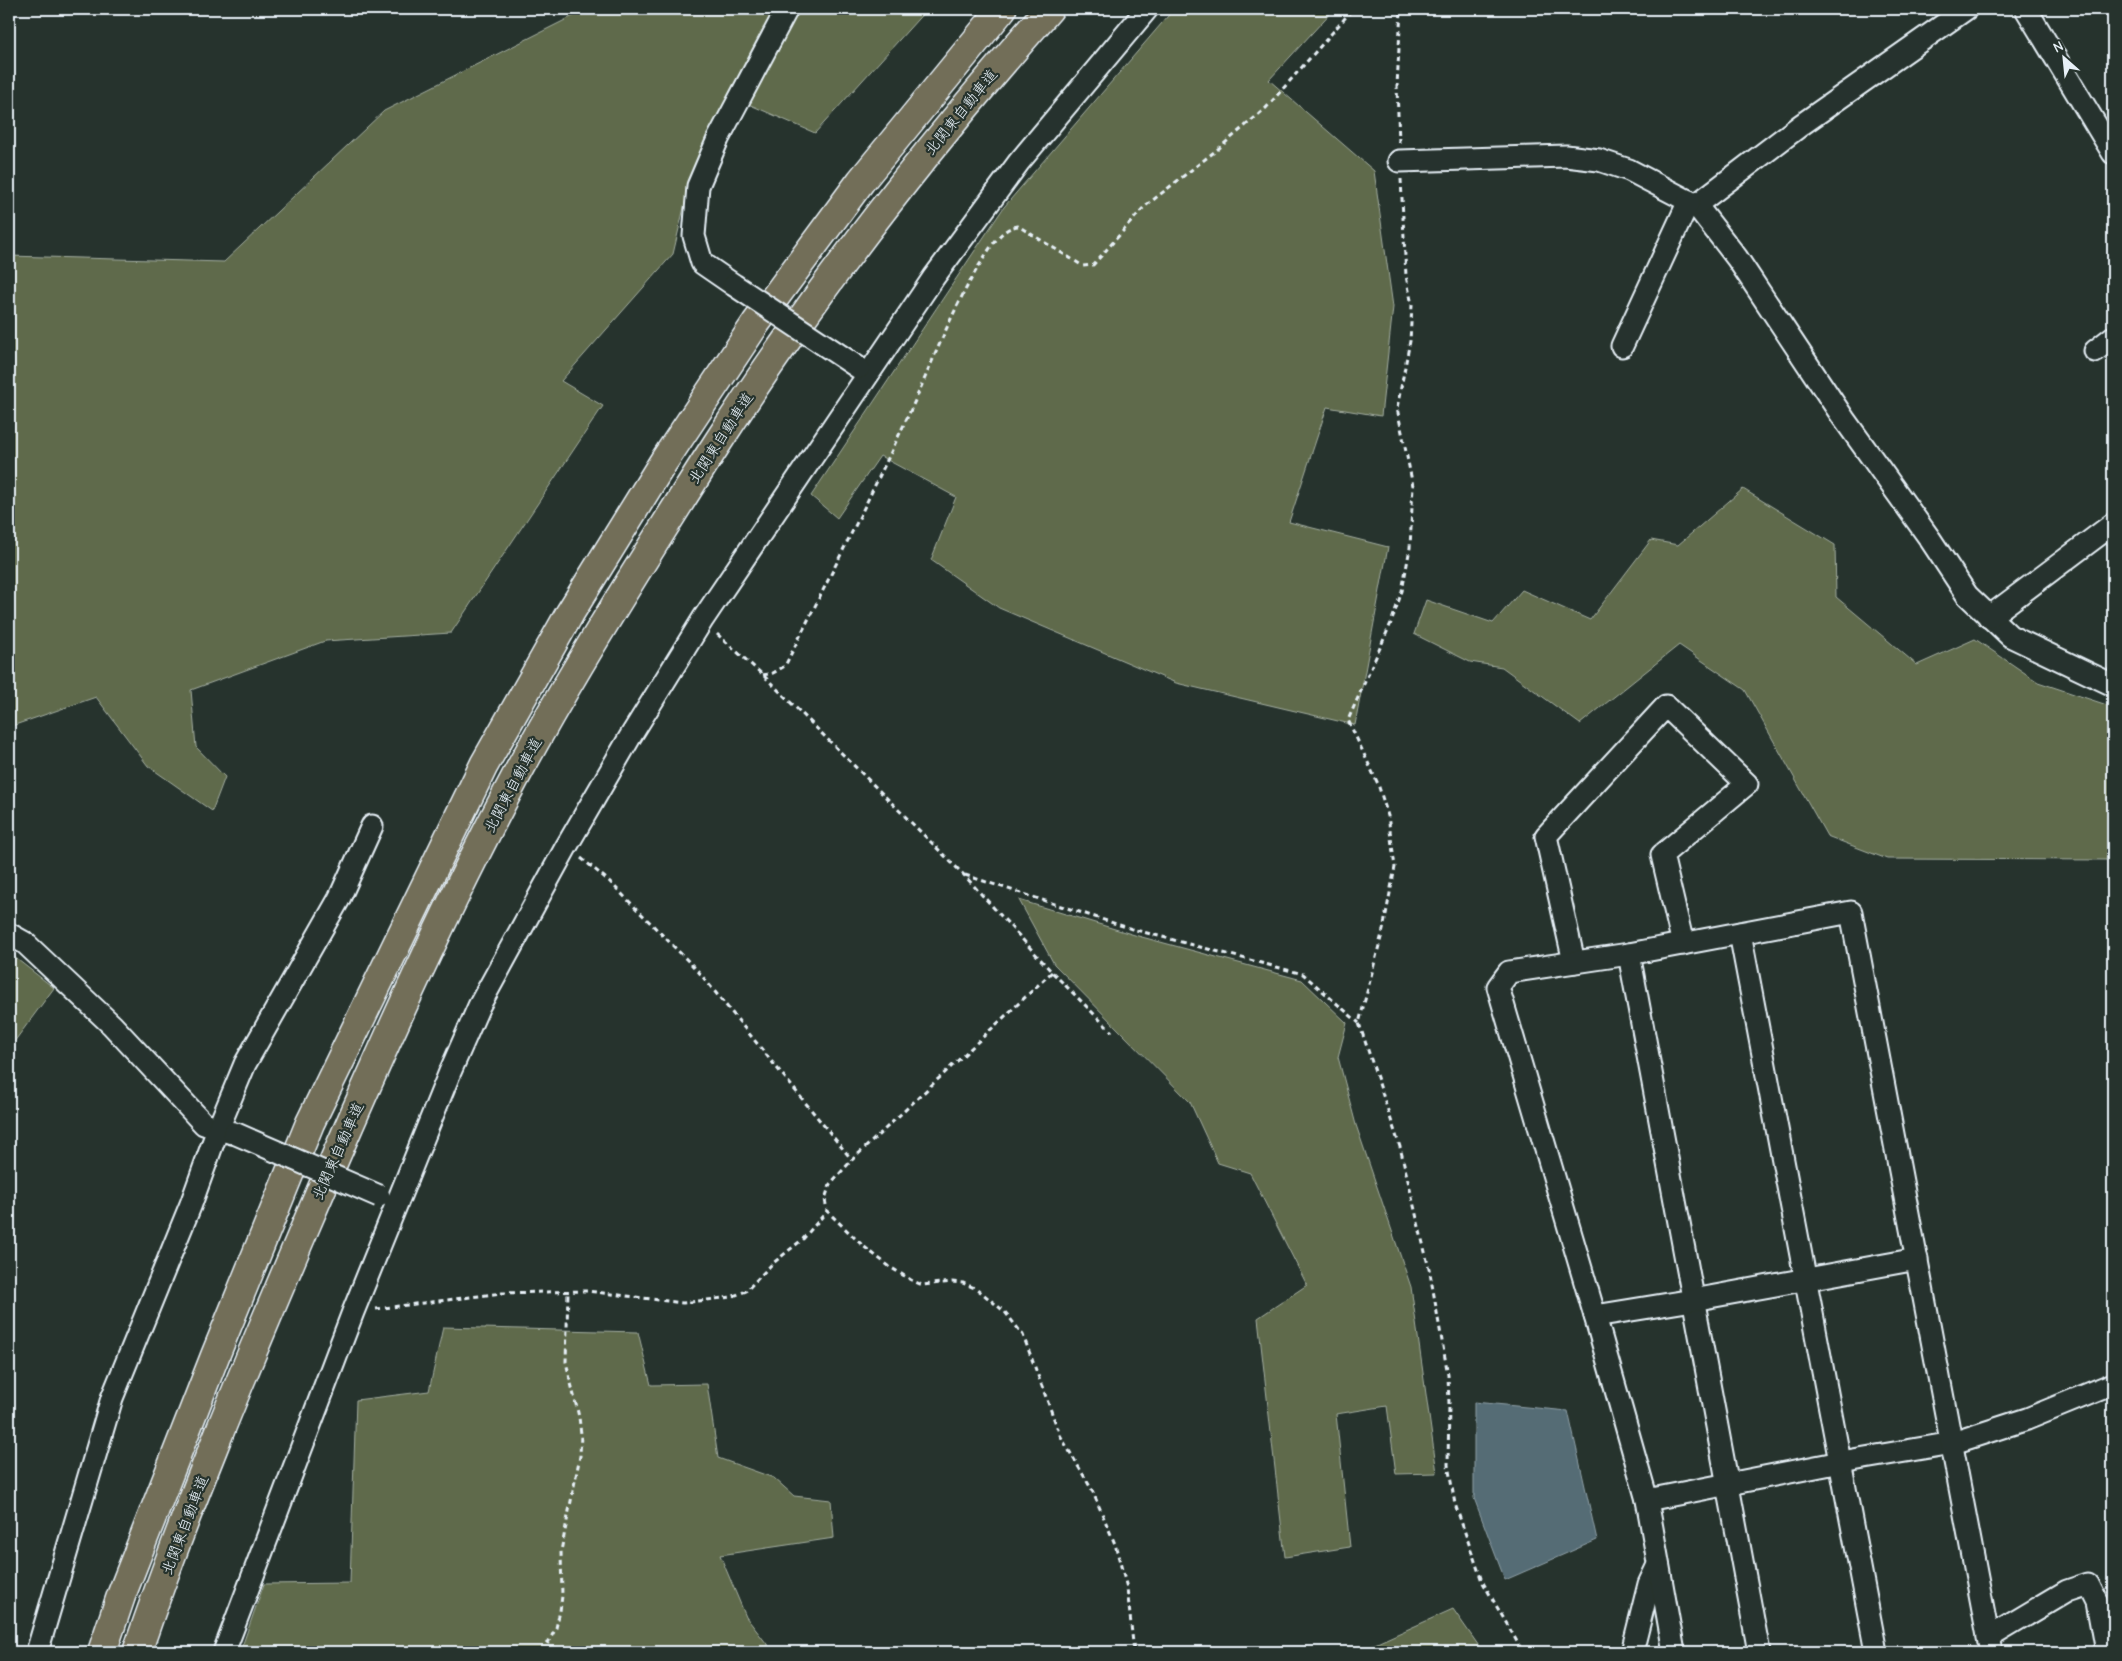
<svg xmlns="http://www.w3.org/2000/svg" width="2122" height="1661" viewBox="0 0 2122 1661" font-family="'Comic Neue','Klee One',sans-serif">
<rect width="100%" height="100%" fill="#26332d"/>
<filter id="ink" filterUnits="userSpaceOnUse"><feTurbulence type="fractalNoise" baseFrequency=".02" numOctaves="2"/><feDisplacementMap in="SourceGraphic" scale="10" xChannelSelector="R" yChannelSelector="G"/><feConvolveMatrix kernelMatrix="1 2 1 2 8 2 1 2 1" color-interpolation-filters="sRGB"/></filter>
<g filter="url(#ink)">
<g fill="#5f6b4c" stroke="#a4aea2">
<path d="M587 9H927L815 133 732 97 690 182 673 254 561 381 603 406 451 633 325 641 191 690 196 747 225 777 212 811 148 766 96 697 9 727V256L224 262 384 111Z"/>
<path d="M1174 9H1334L1269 80 1374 171 1393 307 1381 416 1327 407 1289 522 1388 547 1355 725 1176 683 999 608 931 560 956 497 880 456 837 518 811 496 1004 207Z"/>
<path d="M1743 489 1835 545 1836 597 1917 665 1975 639 2038 682 2113 707V860L1887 859 1827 836 1745 690 1679 645 1580 724 1502 667 1470 662 1414 634 1426 600 1493 623 1522 590 1590 620 1651 540 1678 545Z"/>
<path d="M1019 900 1138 936 1302 980 1347 1023 1338 1057 1356 1125 1411 1287 1437 1473 1396 1474 1387 1406 1336 1414 1350 1547 1285 1557 1258 1318 1307 1285 1250 1173 1218 1163 1190 1102 1054 964Z"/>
<path d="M9 953 54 988 11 1046H9Z"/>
<path d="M443 1327 638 1332 651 1385 707 1384 718 1458 774 1478 794 1496 831 1500 834 1538 720 1555 746 1617 773 1652H240L264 1584 350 1583 356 1400 429 1391Z"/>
<path d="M1453 1609 1483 1652H1357Z"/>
</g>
<path fill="#556c74" stroke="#90a1a9" d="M1474 1402 1568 1411 1597 1540 1505 1580 1474 1498Z"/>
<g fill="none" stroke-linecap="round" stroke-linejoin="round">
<g stroke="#e8f1f8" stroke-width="25">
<g id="street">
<path d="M2026 9 2113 153"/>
<path d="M1399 161 1566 156 1599 160 1629 170 1696 205 1737 258 1844 419 1930 539 1967 595 2010 636 2113 685"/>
<path d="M1696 205 1801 125 1966 9"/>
<path d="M734 285 702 263 694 236 698 186 718 139 787 9"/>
<path d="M1622 346 1689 201"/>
<path d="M2095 351 2113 337"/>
<path d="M1989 617 2113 524"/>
<path d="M1740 933 1876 1652"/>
<path d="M9 934 25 943 112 1025 204 1124 232 1133"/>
<path d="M1629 954 1759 1652"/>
<path d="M1574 962 1546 836 1666 706 1747 784 1662 855 1683 944"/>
<path d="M1595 1316 1693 1300 1917 1259"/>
<path d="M1647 1500 1841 1462 1953 1443 2027 1419 2113 1384"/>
<path d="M1988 1638 2067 1591 2088 1584 2097 1602 2106 1652"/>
<path d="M37 1652 112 1398 191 1204 218 1129 245 1064 339 899 372 826"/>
<path d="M224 1652 353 1312 450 1072 479 1006 565 849 630 737 703 619 934 277 1019 162 1147 9"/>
<path d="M1632 1652 1649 1584 1657 1567"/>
<path d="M1674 1652 1647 1500 1595 1316 1498 987 1509 972 1629 954 1851 912 1991 1652"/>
</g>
</g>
<g stroke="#e8f1f8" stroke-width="31">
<g id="highway">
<path d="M102 1652 121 1596 215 1356 310 1123 484 765 570 613 664 461 756 323 861 181 1002 9"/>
<path d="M137 1652C185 1511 243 1373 301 1237 367 1083 435 928 514 780 557 699 605 621 654 543 696 476 738 409 784 344 865 227 955 116 1049 9"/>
</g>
</g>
<g stroke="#e8f1f8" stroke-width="3" stroke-dasharray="5 4" stroke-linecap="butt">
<path d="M1399 143 1397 86 1401 9"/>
<path d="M1401 179 1406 276 1412 305 1410 341 1397 408 1413 486 1410 548 1402 591 1391 623 1348 720 1378 784 1388 816 1395 867 1383 930 1359 1023 1400 1147 1430 1273 1448 1375 1449 1404 1448 1465 1455 1504 1482 1581 1523 1652"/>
<path d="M717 634 763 675 963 874 1052 972 1112 1032"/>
<path d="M763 675 773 673 785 666C826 584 868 502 907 418 931 367 950 313 980 264 989 250 1000 228 1018 226L1083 266 1093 265 1144 207 1218 149 1266 108 1353 9"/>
<path d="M581 858 609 881 698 971 852 1160"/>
<path d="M965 875 1132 929 1303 974 1359 1023"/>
<path d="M1052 972 852 1160 830 1184 825 1199 827 1211 862 1245 890 1267 911 1280 922 1285 952 1282 963 1283 977 1289 1005 1312 1023 1335 1060 1435 1092 1490 1115 1544 1127 1588 1134 1652"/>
<path d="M376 1309 502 1293 587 1291 683 1303 731 1297 746 1291 772 1264 803 1239 827 1211"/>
<path d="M543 1652 556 1628 560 1611 562 1596 561 1551 580 1456 581 1434 579 1417 566 1362 568 1292"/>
</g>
<use href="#street" stroke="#26332d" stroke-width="21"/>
<use href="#highway" stroke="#726e59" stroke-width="28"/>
<g stroke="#e8f1f8" stroke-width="25" stroke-linecap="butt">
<g id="street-bridge">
<path d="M734 285 859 368"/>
<path d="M234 1133 379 1196"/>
</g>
</g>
<use href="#street-bridge" stroke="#26332d" stroke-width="21"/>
</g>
</g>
<g text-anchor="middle" stroke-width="4.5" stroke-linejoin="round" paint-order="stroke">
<g font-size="15" fill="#e8f1f8" stroke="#26332d">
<text transform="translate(961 112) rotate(-51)" y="5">北関東自動車道</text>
<text transform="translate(721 438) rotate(-57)" y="5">北関東自動車道</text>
<text transform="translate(513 785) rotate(-62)" y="5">北関東自動車道</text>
<text transform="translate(338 1151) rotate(-66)" y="5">北関東自動車道</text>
<text transform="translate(185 1525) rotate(-69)" y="5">北関東自動車道</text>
</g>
</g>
<rect width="2122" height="1661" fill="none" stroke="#26332d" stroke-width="30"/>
<rect x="15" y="15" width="2092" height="1631" fill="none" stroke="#e8f1f8" stroke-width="2" filter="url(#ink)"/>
<g transform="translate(2064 58) rotate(333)" stroke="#26332d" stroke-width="4" paint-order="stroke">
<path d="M0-4L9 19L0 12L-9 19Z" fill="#e8f1f8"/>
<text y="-8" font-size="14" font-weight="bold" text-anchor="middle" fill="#e8f1f8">N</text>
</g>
</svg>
